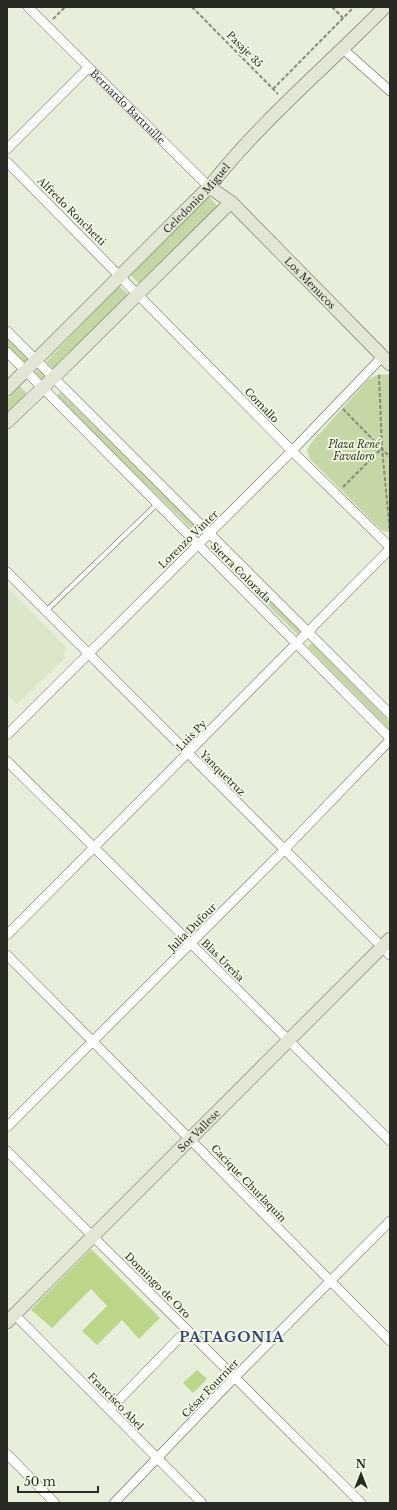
<svg xmlns="http://www.w3.org/2000/svg" width="397" height="1510" viewBox="0 0 397 1510" font-family="'Libre Baskerville',serif">
<rect width="100%" height="100%" fill="#e7efdb"/>
<path fill="#dae5c9" d="M7 587 66 647 63 660 17 704 7 694Z"/>
<g fill="#c4d7a4">
<path d="M208 196 218 206 140 285 130 274Z"/>
<path d="M119 286 129 295 55 371 46 362Z"/>
<path d="M7 337 28 358 24 363 7 346Z"/>
<path d="M39 369 46 376 41 381 34 373Z"/>
<path d="M379 374 390 375V533L381 530 310 459 307 450 311 443 368 380Z"/>
<path d="M20 386 28 395 7 416V399Z"/>
<path d="M60 392 201 530 197 534 56 397Z"/>
<path d="M211 542 301 631 298 635 208 546Z"/>
<path d="M312 643 390 722V730L308 647Z"/>
</g>
<g fill="#bcd689">
<path d="M91 1249 160 1318 139 1339 122 1320 97 1345 82 1331 107 1306 91 1289 52 1328 31 1310Z"/>
<path d="M197 1370 207 1379 193 1393 183 1383Z"/>
</g>
<g fill="none" stroke-linecap="round" stroke-linejoin="round">
<g stroke="#636a58" stroke-width="5.5">
<path id="lane" d="M46 611 157 504"/>
</g>
<g stroke="#636a58" stroke-width="10">
<g id="street">
<path id="s1" d="M28 7 209 187"/>
<path d="M343 49 390 91"/>
<path d="M7 149 88 68"/>
<path d="M7 162 292 451 390 547"/>
<path d="M7 331 390 714"/>
<path d="M7 352 390 738"/>
<path d="M7 572 390 955"/>
<path d="M7 735 292 451 382 357"/>
<path d="M7 761 390 1141"/>
<path d="M7 935 390 549"/>
<path d="M7 955 390 1341"/>
<path d="M7 1127 284 850 390 740"/>
<path d="M7 1151 361 1503"/>
<path d="M14 1314 202 1503"/>
<path d="M110 1409 187 1330"/>
<path d="M7 1454 55 1503"/>
<path d="M114 1503 235 1377 390 1221"/>
</g>
</g>
<g stroke="#636a58" stroke-width="14">
<g id="secondary">
<path id="s2" d="M209 187 231 202 390 364"/>
<path id="s3" d="M7 389 209 187C261 121 326 67 385 7"/>
<path d="M7 422 53 378 231 202"/>
<path id="s4" d="M7 1322 390 939"/>
</g>
</g>
<g stroke="#878c7e" stroke-width="2" stroke-dasharray="4 2" stroke-linecap="butt">
<path d="M192 7 278 94"/>
<path d="M332 7 343 18"/>
<path d="M53 19 65 7"/>
<path d="M273 89 354 7"/>
<path d="M379 375 382 448 390 532"/>
<path d="M343 409 390 457"/>
<path d="M343 487 382 448"/>
</g>
<use href="#lane" stroke="#fff" stroke-width="4.5"/>
<use href="#street" stroke="#fff" stroke-width="9"/>
<use href="#secondary" stroke="#e1e7d4" stroke-width="13"/>
</g>
<g text-anchor="middle" stroke-width="3.5" stroke-linejoin="round" paint-order="stroke">
<g font-size="10" fill="#282b23" stroke="#f4fce8">
<text transform="translate(245 49) rotate(45)" y="4">Pasaje 35</text>
<text dy="4" stroke="none"><textPath href="#s1" startOffset="141">Bernardo Bartruille</textPath></text>
<text dy="4" stroke="none"><textPath href="#s3" startOffset="269">Celedonio Miguel</textPath></text>
<text transform="translate(72 211) rotate(45)" y="4">Alfredo Ronchetti</text>
<text dy="4" stroke="none"><textPath href="#s2" startOffset="140">Los Menucos</textPath></text>
<text transform="translate(262 405) rotate(46)" y="4">Comallo</text>
<text transform="translate(188 539) rotate(-44)" y="4">Lorenzo Vinter</text>
<text transform="translate(241 572) rotate(45)" y="4">Sierra Colorada</text>
<text transform="translate(191 735) rotate(-46)" y="4">Luis Py</text>
<text transform="translate(223 773) rotate(45)" y="4">Yanquetruz</text>
<text transform="translate(192 927) rotate(-45)" y="4">Julia Dufour</text>
<text transform="translate(223 960) rotate(45)" y="4">Blas Ureña</text>
<text dy="4" stroke="none"><textPath href="#s4" startOffset="271">Sor Vallese</textPath></text>
<text transform="translate(249 1183) rotate(46)" y="4">Cacique Churlaquín</text>
<text transform="translate(158 1285) rotate(45)" y="4">Domingo de Oro</text>
<text transform="translate(210 1388) rotate(-46)" y="4">César Fournier</text>
<text transform="translate(116 1401) rotate(46)" y="4">Francisco Abel</text>
</g>
<g font-size="10" font-style="italic" fill="#2b3514" stroke="#f4fce8">
<text x="354" y="448">Plaza René<tspan x="354" dy="12">Favaloro</tspan></text>
</g>
<g font-size="14" font-weight="bold" letter-spacing="1" fill="#37417c" stroke="#f4fce8">
<text x="232" y="1342">PATAGONIA</text>
</g>
</g>
<rect width="397" height="1510" fill="none" stroke="#282b23" stroke-width="16"/>
<g transform="translate(361 1474)" stroke="#f4fce8" stroke-width="3" paint-order="stroke">
<path d="M0-3L7 15L0 10L-7 15Z" fill="#282b23"/>
<text y="-6" font-size="11" font-weight="bold" text-anchor="middle" fill="#282b23">N</text>
</g>
<path d="M18 1486v6h80v-6" fill="none" stroke="#282b23" stroke-width="2"/>
<text x="24" y="1486" font-size="12" fill="#282b23" stroke="#f4fce8" stroke-width="3" paint-order="stroke">50 m</text>
</svg>
